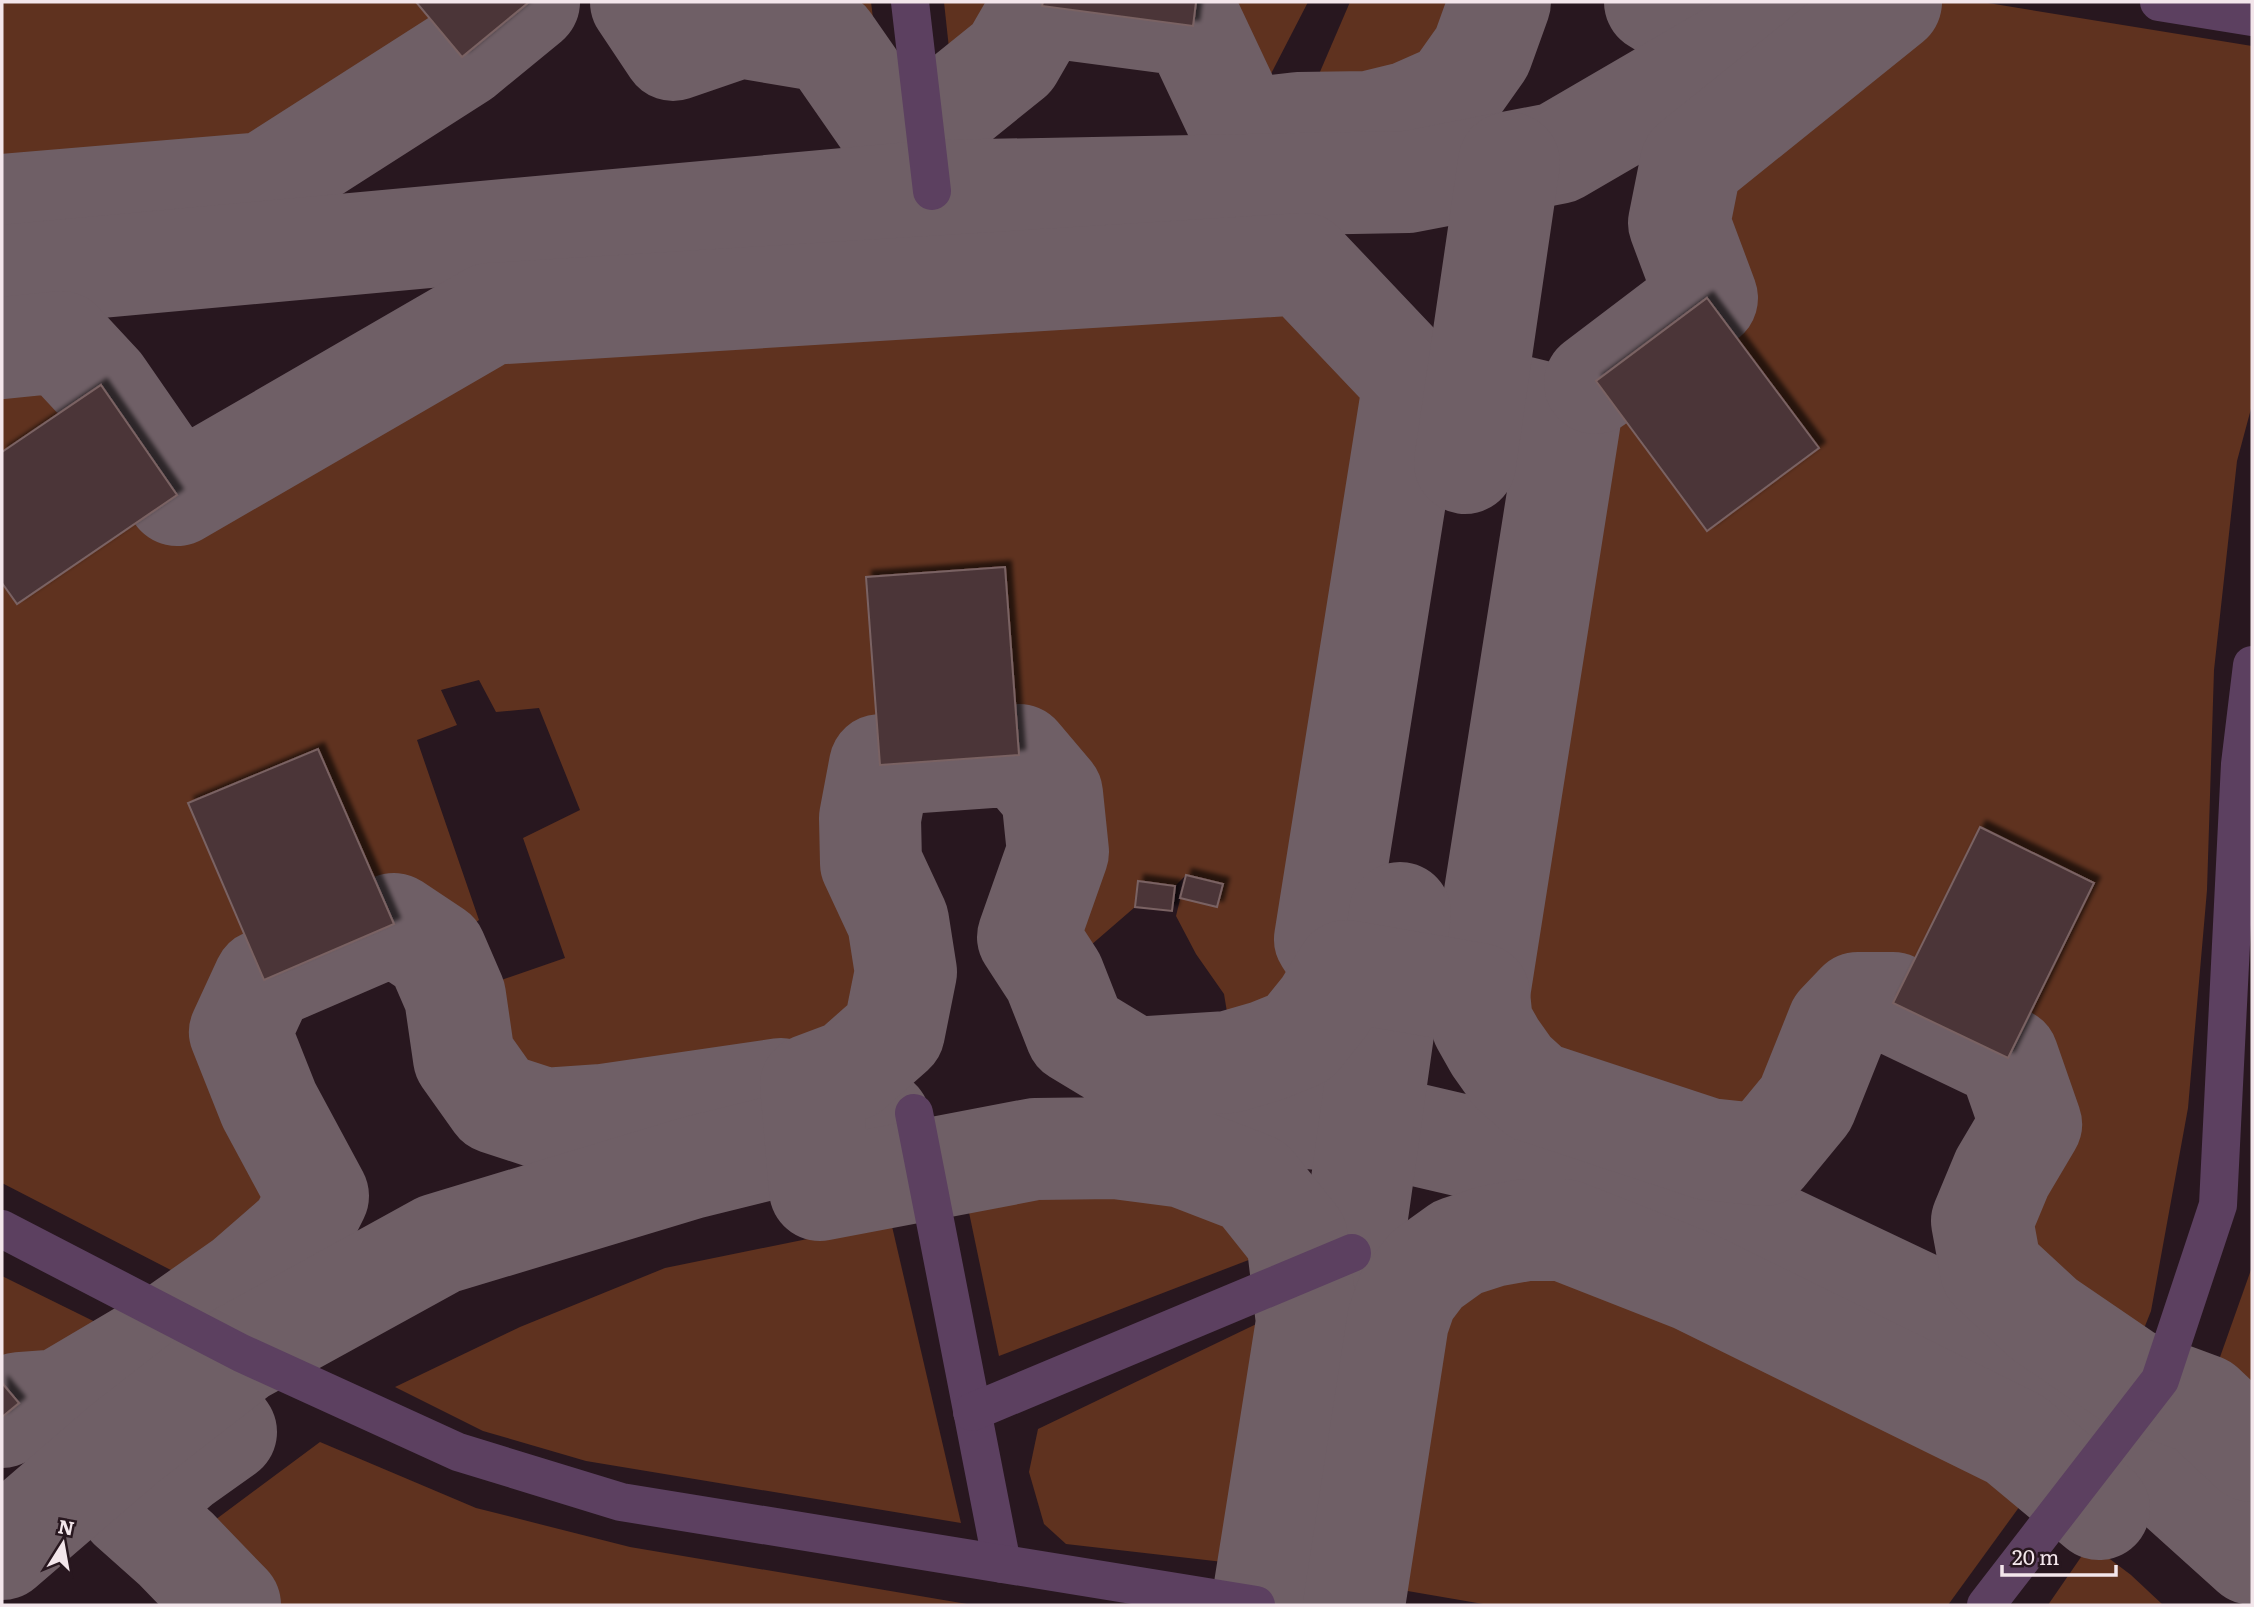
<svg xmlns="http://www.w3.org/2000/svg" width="2254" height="1607" viewBox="0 0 2254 1607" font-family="Literata,serif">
<defs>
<filter id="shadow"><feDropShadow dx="6" dy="-6" stdDeviation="2" flood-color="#0009"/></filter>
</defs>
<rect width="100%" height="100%" fill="#28171f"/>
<g fill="#5f321f">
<path d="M2 2H416L462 57 265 183 2 205Z"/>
<path d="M641 2H871L886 124 829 42 740 27 673 50Z"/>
<path d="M944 2H1043L1012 58 955 104Z"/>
<path d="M1196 2H1308L1242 130 1193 26Z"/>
<path d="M1350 2H1500L1482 52 1453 93 1410 112 1369 122 1298 123Z"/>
<path d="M1655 2H1724L1668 10Z"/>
<path d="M1891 2H1982L2252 46V405L2237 461 2214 670 2207 890 2188 1108 2151 1311 2125 1376 2045 1320 1991 1270 1982 1221 2002 1173 2031 1124 2008 1058 2094 883 1980 827 1893 1003H1858L1838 1024 1806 1104 1764 1155 1708 1149 1535 1092 1512 1071 1495 1047 1482 1024 1479 994 1570 419 1596 381 1707 530 1819 448 1707 298 1679 223 1691 163Z"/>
<path d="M1303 264 1414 381 1325 939 1308 984 1272 1017 1229 1024 1224 994 1196 954 1176 916 1186 875 1175 886 1138 881 1135 907 1054 977 1028 937 1058 852 1052 794 866 577 880 765 870 818 871 863 898 921 906 972 894 1032 851 1070 811 1085 603 1115 545 1119 496 1103 464 1058 455 996 565 958 523 838 580 810 539 708 496 712 479 680 441 690 457 725 417 740 479 920 436 952 394 924 318 749 189 803 264 980 240 1032 269 1105 318 1196 300 1232 245 1280 198 1284 2 1183V583L17 604 177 495 490 314Z"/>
<path d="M61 342 101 385 2 452V348Z"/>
<path d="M1056 1191 1186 1207 1223 1226 1259 1256 999 1356 966 1198Z"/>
<path d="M891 1222 961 1523 586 1461 483 1431 395 1387 520 1327 665 1268Z"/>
<path d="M1552 1263 1616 1279 2033 1488 1948 1605H1489L1396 1589 1425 1359 1455 1302 1505 1276Z"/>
<path d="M2252 1267V1451L2203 1405Z"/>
<path d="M2 1276 148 1348 60 1400 19 1403 2 1383Z"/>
<path d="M1273 1316 1232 1563 1066 1544 1044 1524 1029 1472 1038 1429Z"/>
<path d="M320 1442 476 1508 630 1547 973 1605H230L176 1549Z"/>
<path d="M2090 1544 2131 1575 2163 1605H2048Z"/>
</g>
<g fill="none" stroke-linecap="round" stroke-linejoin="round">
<g stroke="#6f5f66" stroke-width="102">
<path d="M641 2 673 50 740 27 829 42 886 124 955 104 1012 58 1042 6 1193 26 1242 130 1298 123 1369 122 1410 112 1453 93 1482 52 1500 2"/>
<path d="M1655 2 1668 10 1724 2"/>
<path d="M2 205 265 183 462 57 529 2"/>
<path d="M2 276 932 191 1408 182 1558 153 1740 47 1788 2"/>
<path d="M2 348 61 342 101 385 177 495 490 314 1303 264 1414 381 1570 419 1479 994 1346 971 1325 939 1414 381"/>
<path d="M1595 383 1707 298 1679 223 1691 163 1891 2"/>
<path d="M1465 463 1509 163"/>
<path d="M1154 1103 1370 1124 1708 1203 1982 1333 2118 1433 2252 1554"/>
<path d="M1339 1343 1400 913"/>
<path d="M2 1417 19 1403 60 1400 148 1348 245 1280 300 1232 318 1196 269 1105 240 1032 264 980 394 924 436 952 455 996 464 1058 496 1103 545 1119 603 1115 781 1089"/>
<path d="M226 1432 181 1464 130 1508 176 1549 230 1605"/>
<path d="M2 1549 124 1444 241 1353 439 1244 691 1168 880 1121"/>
<path d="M1262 1605 1307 1322 1297 1238 1254 1184 1184 1157 1115 1148 1035 1149 820 1190 811 1085 851 1070 894 1032 906 972 898 921 871 863 870 818 880 765 1019 755 1052 794 1058 852 1028 937 1054 977 1076 1033 1134 1068 1229 1062 1267 1051 1299 1038 1324 1007 1346 971 1479 994 1482 1024 1495 1047 1512 1071 1535 1092 1708 1149 1764 1155 1806 1104 1838 1024 1858 1003H1893L2008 1058 2031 1124 2002 1173 1982 1221 1991 1270 2045 1320 2130 1378 2203 1405 2252 1451"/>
<path d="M1354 1605 1398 1321 1407 1295 1426 1270 1458 1247 1492 1236 1526 1230H1564L1694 1281 2015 1439 2099 1509"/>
</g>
</g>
<g fill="#4b3637" stroke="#7a6263" stroke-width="2" filter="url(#shadow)">
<path d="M416 2H529L462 57Z"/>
<path d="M1043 2H1196L1193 26 1042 6Z"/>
<path d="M1707 298 1819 448 1707 531 1596 381Z"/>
<path d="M101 385 177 495 17 604 2 583V452Z"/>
<path d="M1005 567 1019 755 880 765 866 577Z"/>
<path d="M318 749 394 924 264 980 188 803Z"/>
<path d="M1980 827 2094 883 2008 1058 1893 1003Z"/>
<path d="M1186 875 1223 884 1217 907 1180 898Z"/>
<path d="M1138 881 1175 886 1172 911 1135 907Z"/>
<path d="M2 1383 19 1403 2 1417Z"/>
</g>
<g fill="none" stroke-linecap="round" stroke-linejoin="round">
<g stroke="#5c4060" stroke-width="38">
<path d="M910 2 932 191"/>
<path d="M2159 2 2252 17"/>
<path d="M914 1113 1002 1564"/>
<path d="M2 1229 241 1353 458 1452 621 1502 1256 1605"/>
<path d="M972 1412 1352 1253"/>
<path d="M1986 1605 2160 1380 2218 1205 2240 764 2252 665"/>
</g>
</g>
<rect width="2254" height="1607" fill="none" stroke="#f3e6eb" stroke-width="7"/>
<g transform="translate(63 1544) rotate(11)" stroke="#28171f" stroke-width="5" paint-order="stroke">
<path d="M0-5L12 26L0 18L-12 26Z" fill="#f3e6eb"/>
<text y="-10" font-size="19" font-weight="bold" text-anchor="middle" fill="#f3e6eb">N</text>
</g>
<path d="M2002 1565v10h114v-10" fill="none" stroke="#f3e6eb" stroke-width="3.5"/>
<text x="2012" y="1565" font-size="21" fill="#f3e6eb" stroke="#28171f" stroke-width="5" paint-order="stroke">20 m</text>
</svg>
